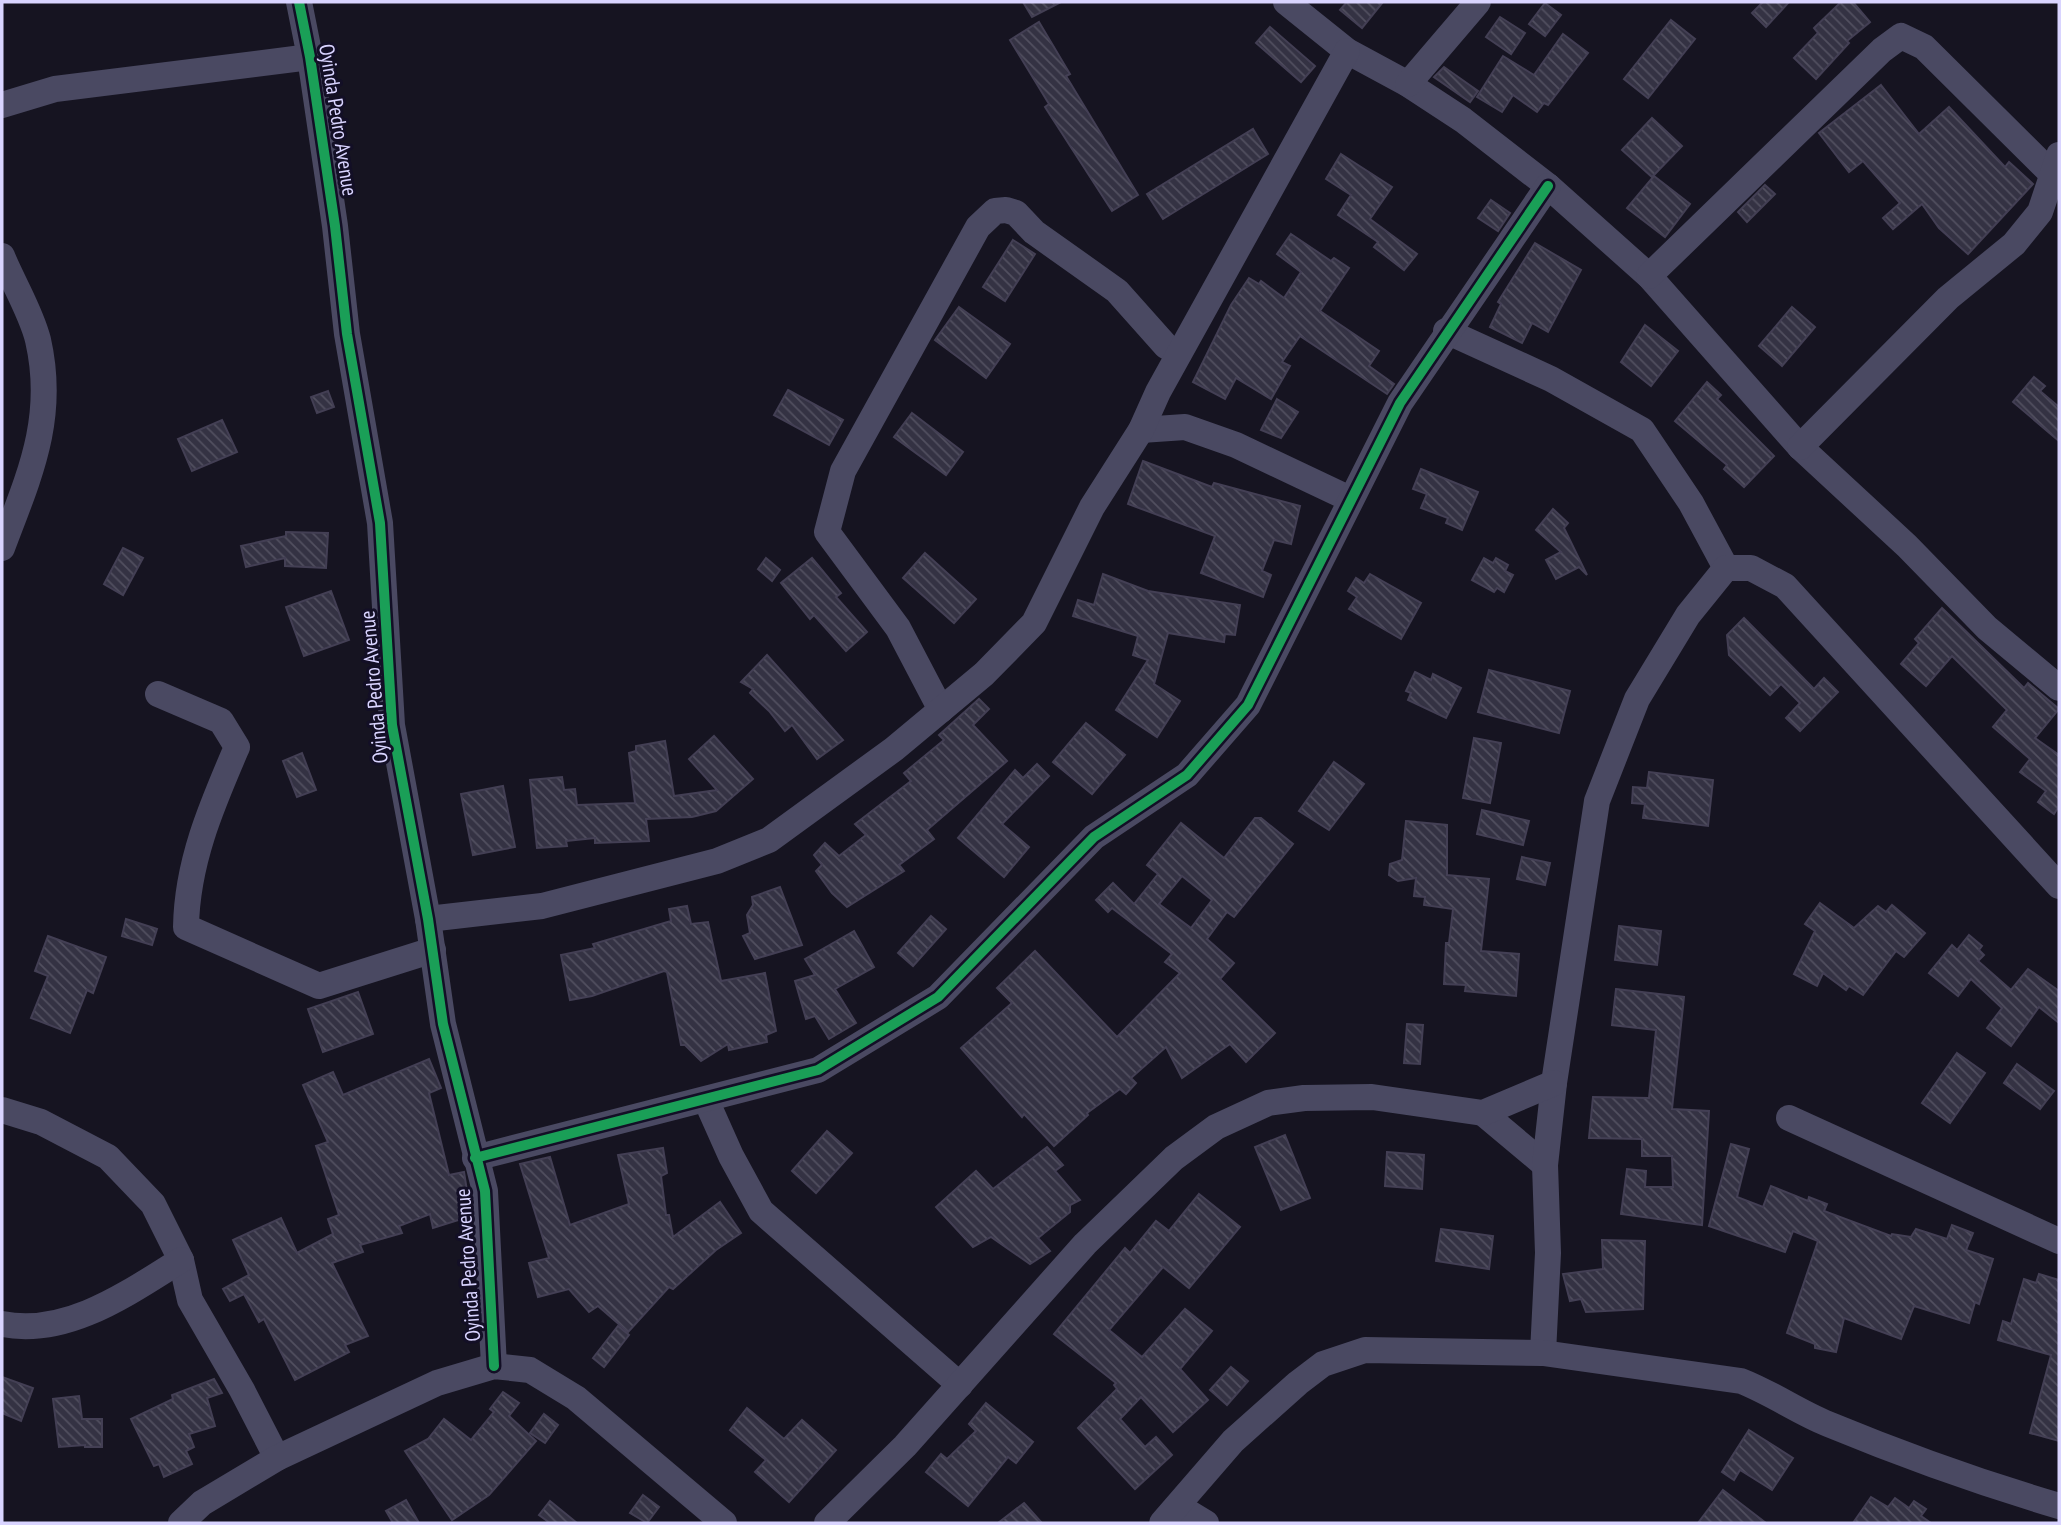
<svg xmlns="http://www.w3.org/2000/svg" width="2061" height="1525" viewBox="0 0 2061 1525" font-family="'PT Sans Narrow',sans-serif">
<defs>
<pattern id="building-back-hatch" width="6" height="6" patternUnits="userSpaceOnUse" patternTransform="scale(1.75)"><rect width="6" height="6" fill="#343243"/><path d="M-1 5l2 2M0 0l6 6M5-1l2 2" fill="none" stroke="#514f5f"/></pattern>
</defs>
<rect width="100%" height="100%" fill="#161421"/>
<g fill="url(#building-back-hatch)" stroke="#433f54" stroke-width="2" fill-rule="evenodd">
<path d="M1023 2H1061L1032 17Z"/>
<path d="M1347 2H1383L1362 28 1340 10Z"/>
<path d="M1763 2H1789L1766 27 1752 13Z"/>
<path d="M1841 2H1853L1870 22 1847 41 1849 43 1816 79 1794 58 1818 33 1814 28Z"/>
<path d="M1545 3 1561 15 1545 36 1529 24Z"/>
<path d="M1500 17 1525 33 1511 54 1486 37Z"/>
<path d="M1671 20 1695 39 1648 98 1624 79Z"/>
<path d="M1039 22 1070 74 1066 76 1138 195 1112 211 1045 107 1049 104 1010 40Z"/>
<path d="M1270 27 1315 66 1301 82 1256 43Z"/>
<path d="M1563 34 1588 53 1548 105 1544 103 1537 112 1513 95 1502 112 1477 97 1503 56 1534 75Z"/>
<path d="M1444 67 1478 91 1470 102 1434 77Z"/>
<path d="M1881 85 1919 134 1949 107 2005 167 2009 162 2033 184 1968 254 1939 228 1922 204 1893 229 1883 218 1900 203 1863 161 1849 172 1819 133Z"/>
<path d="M1652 118 1682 146 1652 177 1622 150Z"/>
<path d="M1253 129 1268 154 1163 219 1147 194Z"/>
<path d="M1341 154 1392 187 1370 219 1417 254 1404 270 1374 247 1378 242 1338 215 1351 195 1326 179Z"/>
<path d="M1654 176 1690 204 1665 237 1627 208Z"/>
<path d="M1765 185 1775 194 1747 222 1738 212Z"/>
<path d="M1491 200 1510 213 1498 231 1478 218Z"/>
<path d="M1291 234 1331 261 1334 258 1349 268 1320 311 1379 351 1369 366 1394 384 1387 394 1300 336 1282 362 1290 366 1271 399 1236 378 1225 399 1193 382 1231 305 1249 278 1259 284 1261 281 1284 298 1301 272 1277 254Z"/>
<path d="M1013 240 1035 254 1005 301 983 287Z"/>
<path d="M1535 243 1581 270 1548 332 1532 323 1522 343 1490 327 1501 304 1498 302Z"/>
<path d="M959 307 1010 344 986 378 935 340Z"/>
<path d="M1792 307 1815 327 1782 366 1759 346Z"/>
<path d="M1645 325 1678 351 1651 386 1621 362Z"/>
<path d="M2034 377 2045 386 2040 391 2059 407V441L2013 402Z"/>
<path d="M1707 382 1721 395 1717 399 1774 456 1744 487 1724 469 1727 465 1675 421Z"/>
<path d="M788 390 843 420 829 445 774 415Z"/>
<path d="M328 391 334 407 317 413 311 397Z"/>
<path d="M1277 399 1298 412 1281 438 1261 430Z"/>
<path d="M912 413 963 452 946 475 894 437Z"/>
<path d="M222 420 237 452 192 471 178 439Z"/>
<path d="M1143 461 1212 487 1214 483 1300 506 1291 544 1274 540 1262 571 1271 575 1263 597 1201 573 1215 536 1128 504Z"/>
<path d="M1421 469 1478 492 1462 530 1446 523 1448 518 1421 508 1427 494 1413 489Z"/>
<path d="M1553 509 1568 523 1564 528 1587 575 1579 567 1556 579 1546 560 1561 552 1536 530Z"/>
<path d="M286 532 328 533 326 568 285 566V558L246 567 241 546 286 536Z"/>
<path d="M123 548 143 558 123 595 104 584Z"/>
<path d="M925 553 976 599 954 623 903 578Z"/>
<path d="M766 558 780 570 772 581 758 569Z"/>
<path d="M812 558 841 593 836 597 867 632 846 651 814 615 810 619 781 583Z"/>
<path d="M1484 558 1493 563 1496 558 1508 565 1505 571 1513 575 1504 592 1497 588 1494 592 1472 580Z"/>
<path d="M1103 574 1148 591 1240 605 1235 635 1225 634 1224 642 1168 633 1154 684 1180 701 1157 737 1116 710 1148 660 1133 655 1138 636 1073 616 1078 600 1094 605Z"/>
<path d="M1370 574 1421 603 1401 639 1349 609 1357 597 1348 591 1356 578 1364 583Z"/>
<path d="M331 591 349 640 304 656 286 607Z"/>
<path d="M1942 608 2024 688 2028 683 2059 709 2035 738 2059 755V806L2054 814 2038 802 2046 791 2020 772 2030 759 1993 727 2007 710 1952 656 1926 686 1901 664 1919 643 1915 639Z"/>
<path d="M1744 618 1814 689 1824 678 1838 692 1800 731 1786 718 1800 703 1781 684 1770 695 1729 655 1727 635Z"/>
<path d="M767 655 843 740 817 759 792 725 785 731 769 711 750 693 753 689 741 682Z"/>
<path d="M1489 670 1570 691 1559 733 1478 712Z"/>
<path d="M1415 672 1431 680 1433 674 1461 688 1446 718 1408 700 1411 693 1406 691Z"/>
<path d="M979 699 989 709 973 725 1007 761 927 830 934 839 899 865 904 871 847 907 832 893 816 871 822 865 814 855 825 843 839 856 866 835 855 824 911 781 904 773 944 740 939 735Z"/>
<path d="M1086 723 1125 755 1092 794 1053 762Z"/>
<path d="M714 736 753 779 716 811 692 817 646 819 649 841 595 843V838L566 841 567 846 537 848 530 780 562 777 564 790 575 789 577 805 635 803 629 753 636 751V746L665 741 674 796 717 790 689 759Z"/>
<path d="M1474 738 1501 743 1490 803 1463 798Z"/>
<path d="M302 753 316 790 297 797 283 761Z"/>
<path d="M1334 762 1364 784 1329 830 1299 811Z"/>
<path d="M1037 764 1049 776 1002 824 1029 847 1004 877 958 838 1015 770 1023 778Z"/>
<path d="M1649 772 1713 780 1708 826 1643 818 1645 804 1632 803 1633 787 1647 788Z"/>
<path d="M503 786 515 847 473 855 461 794Z"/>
<path d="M1482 810 1529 821 1523 845 1477 834Z"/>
<path d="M1255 818H1261L1293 844 1234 917 1227 912 1207 939 1234 963 1220 979 1275 1033 1246 1062 1230 1044 1182 1078 1166 1047 1131 1078 1136 1083 1126 1094 1120 1089 1087 1113 1088 1115 1054 1146 1024 1114 1022 1117 961 1048 1012 1003 997 988 1035 951 1117 1037 1180 973 1165 962 1172 954 1112 908 1108 912 1096 900 1113 883 1134 904 1158 874 1147 865 1181 823 1224 858ZM1182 876 1212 900 1191 928 1159 904Z"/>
<path d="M1406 821 1447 825V875L1489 879 1481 951 1519 954 1516 996 1465 991 1466 985 1444 984 1446 943H1449L1453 909 1424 905 1425 897 1414 896 1416 878 1398 881 1389 875 1390 864 1402 860Z"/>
<path d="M1522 857 1550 863 1545 885 1517 879Z"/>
<path d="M780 887 802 945 755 959 743 936 750 933 747 915 753 905 752 897Z"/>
<path d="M1820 903 1854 928 1878 906 1886 912 1892 905 1925 933 1904 957 1896 951 1863 995 1849 986 1846 990 1823 973 1817 986 1794 974 1815 931 1805 924Z"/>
<path d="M687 906 691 924 708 922 721 981 765 973 776 1031 766 1035 767 1042 729 1050 728 1044 701 1061 685 1045H681L667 972 664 971 592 996 570 1000 561 955 595 948 593 944 671 921 669 909Z"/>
<path d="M931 916 946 929 913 966 898 953Z"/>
<path d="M126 919 157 929 152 945 122 936Z"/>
<path d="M1619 926 1661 931 1657 965 1615 960Z"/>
<path d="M854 931 874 967 835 989 856 1023 829 1039 815 1016 806 1019 795 981 815 975 805 959Z"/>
<path d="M1969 935 1982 946 1979 950 1984 955 1978 961 2011 990 2028 969 2059 991V1023L2039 1007 2011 1046 1987 1028 2002 1008 1971 979 1958 996 1929 973 1952 945 1957 950Z"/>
<path d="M48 936 106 957 93 993 87 990 70 1033 31 1018 48 976 35 971Z"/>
<path d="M1616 989 1684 997 1672 1109 1709 1111 1702 1225 1621 1214 1627 1169 1646 1171 1645 1187H1673L1672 1156H1642V1139L1589 1138 1593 1097 1649 1098 1656 1030 1612 1025Z"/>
<path d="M358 992 373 1034 323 1052 308 1009Z"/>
<path d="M1407 1024 1423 1025 1420 1064 1404 1063Z"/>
<path d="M1957 1053 1985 1073 1950 1123 1922 1103Z"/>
<path d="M429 1059 441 1088 429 1093 449 1175 464 1172 471 1216 433 1228 430 1214 399 1226 402 1233 360 1245 363 1252 332 1263 368 1336 345 1345 349 1352 295 1380 264 1319 259 1322 244 1294 230 1301 223 1289 249 1275 233 1240 281 1218 297 1253 333 1234 328 1219 339 1215 316 1146 328 1142 303 1085 333 1072 343 1095Z"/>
<path d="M2017 1064 2054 1091 2040 1109 2004 1083Z"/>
<path d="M827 1131 852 1153 816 1193 792 1171Z"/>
<path d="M1285 1135 1310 1198 1281 1210 1255 1147Z"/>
<path d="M1731 1144 1749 1149 1737 1197 1763 1207 1771 1186 1808 1201 1809 1197 1827 1204 1824 1211 1891 1236 1892 1234 1911 1237 1916 1229 1947 1239 1952 1225 1973 1233 1966 1250 1993 1259 1979 1304 1975 1302 1969 1323 1914 1306 1901 1339 1844 1318 1836 1352 1815 1348V1344L1787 1333 1818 1241 1793 1231 1785 1252 1709 1226Z"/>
<path d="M1047 1147 1063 1165 1055 1171 1080 1200 1070 1205V1212L1038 1238 1050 1251 1030 1264 991 1237 973 1247 936 1207 976 1171 993 1189Z"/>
<path d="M663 1148 667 1173 661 1176 666 1215H669L673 1237 720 1202 741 1233 716 1250 673 1289 669 1287 628 1332 598 1306 589 1312 569 1289 538 1297 529 1263 549 1258 520 1164 550 1157 570 1225 629 1204 618 1155Z"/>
<path d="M1387 1152 1424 1155 1422 1189 1385 1186Z"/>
<path d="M1199 1194 1240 1227 1189 1288 1163 1267 1109 1330 1142 1357 1185 1309 1212 1331 1180 1369 1208 1400 1173 1432 1141 1397 1120 1419 1145 1447 1156 1437 1172 1455 1135 1489 1078 1428 1117 1389 1114 1385 1116 1383 1054 1334 1125 1248 1130 1253 1156 1221 1169 1231Z"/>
<path d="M1441 1229 1493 1236 1489 1269 1436 1261Z"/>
<path d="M1602 1240 1645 1241 1643 1309 1586 1312 1581 1299 1570 1301 1563 1274 1603 1269Z"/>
<path d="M2039 1274 2059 1280V1441L2030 1433 2051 1355 1998 1340 2003 1321 2011 1324 2024 1279 2036 1283Z"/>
<path d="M618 1326 629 1335 604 1367 593 1358Z"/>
<path d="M1231 1367 1248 1381 1227 1405 1210 1390Z"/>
<path d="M2 1377 33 1388 21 1421 2 1413Z"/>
<path d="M214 1379 222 1393 207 1398 215 1426 189 1434 194 1447 186 1451 192 1464 164 1477 159 1464 154 1466 131 1419 173 1399 172 1395Z"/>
<path d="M503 1392 519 1403 509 1416 536 1441 489 1495 452 1520 405 1451 428 1439 444 1419 471 1440 494 1412 490 1409Z"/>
<path d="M79 1396 82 1419H102V1447H85V1445L59 1447 53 1399Z"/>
<path d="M986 1403 1033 1442 1016 1463 1008 1457 968 1506 926 1472 941 1454 947 1459 976 1431 969 1424Z"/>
<path d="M747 1408 784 1439 802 1420 836 1450 789 1502 755 1472 766 1460 730 1430Z"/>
<path d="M544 1414 558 1425 545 1443 530 1433Z"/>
<path d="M1749 1430 1793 1458 1772 1490 1740 1470 1734 1480 1722 1472Z"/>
<path d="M1723 1490 1766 1523H1698Z"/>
<path d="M643 1495 659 1507 647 1523 630 1513Z"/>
<path d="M1871 1497 1888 1507 1895 1498 1909 1508 1914 1501 1926 1509 1921 1516 1931 1523H1853Z"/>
<path d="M406 1500 419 1523H393L386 1511Z"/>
<path d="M550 1501 577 1523H550L539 1515Z"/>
<path d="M1024 1503 1042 1523H998Z"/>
</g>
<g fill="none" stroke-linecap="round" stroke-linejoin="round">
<g stroke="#4a4962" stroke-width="26">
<path d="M299 2 310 57 335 226 347 334 380 523 392 725 428 919 443 1024 485 1191 494 1366"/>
<path d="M1286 2 1347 51 1408 84 1463 120 1548 186 1649 276 1800 447 1907 546 1987 628 2059 688"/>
<path d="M1408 84 1478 2"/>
<path d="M2 105 55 89 310 57"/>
<path d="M2 256C13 283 31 312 38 340 56 419 29 476 2 548"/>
<path d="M1649 276 1882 50 1901 36 1924 47 2052 174"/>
<path d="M1446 331 1551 379 1642 430 1691 503 1726 568"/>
<path d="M1141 430 1185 427 1236 445 1350 499"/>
<path d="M1800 447 1948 298 2014 244 2040 212 2059 155"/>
<path d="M158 694 221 721 237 747C212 805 187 862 186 927L319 986 433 950"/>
<path d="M941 710 898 628 827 532 843 471 978 227 995 211 1006 210 1016 213 1034 232 1117 291 1166 346 1179 353"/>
<path d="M428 919 542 906 717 861 769 840 894 749 984 674 1034 623 1092 507 1141 430 1158 392 1347 51"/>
<path d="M706 1100 731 1156 761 1211 960 1385"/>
<path d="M2 1110 41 1122 108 1157 153 1204 181 1260 190 1300 242 1390 277 1458"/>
<path d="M1483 1113 1545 1165"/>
<path d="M1789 1118 2059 1241"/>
<path d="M475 1158 818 1070 938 997 1094 837 1187 775 1248 705 1400 403 1548 186"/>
<path d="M2 1324C67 1337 128 1293 181 1260"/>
<path d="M1543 1353 1548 1253 1545 1165 1554 1083 1597 801 1637 699 1688 615 1726 568H1751L1785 586 2059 886"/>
<path d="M1178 1506 1206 1523"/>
<path d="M181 1523 202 1503 277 1458 437 1383 494 1366 530 1370 576 1398 724 1523"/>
<path d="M827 1523 905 1446 1085 1244 1174 1158 1216 1127 1268 1103 1304 1098 1372 1097 1483 1113 1554 1083"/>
<path d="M1162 1523 1233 1441 1298 1383 1323 1364 1365 1350 1543 1353 1741 1381C1772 1393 1798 1412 1828 1424 1903 1455 1981 1483 2059 1506"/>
</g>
<g stroke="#130f26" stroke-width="15">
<g id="cycleway">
<path d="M299 2 310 57 335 226 347 334 380 523 392 725 428 919 443 1024 485 1191 494 1366"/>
<path d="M475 1158 818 1070 938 997 1094 837 1187 775 1248 705 1400 403 1548 186"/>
</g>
</g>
<use href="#cycleway" stroke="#1a9f57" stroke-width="10"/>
</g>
<g text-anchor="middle" stroke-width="6" stroke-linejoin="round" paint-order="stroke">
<g font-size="21" fill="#d9d4ff" stroke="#130f26">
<text transform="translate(338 120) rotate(81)" y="7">Oyinda Pedro Avenue</text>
<text transform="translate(374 687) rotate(-95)" y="7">Oyinda Pedro Avenue</text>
<text transform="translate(468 1265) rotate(-94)" y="7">Oyinda Pedro Avenue</text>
</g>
</g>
<rect width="2061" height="1525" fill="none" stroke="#d9d4ff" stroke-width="7"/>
</svg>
